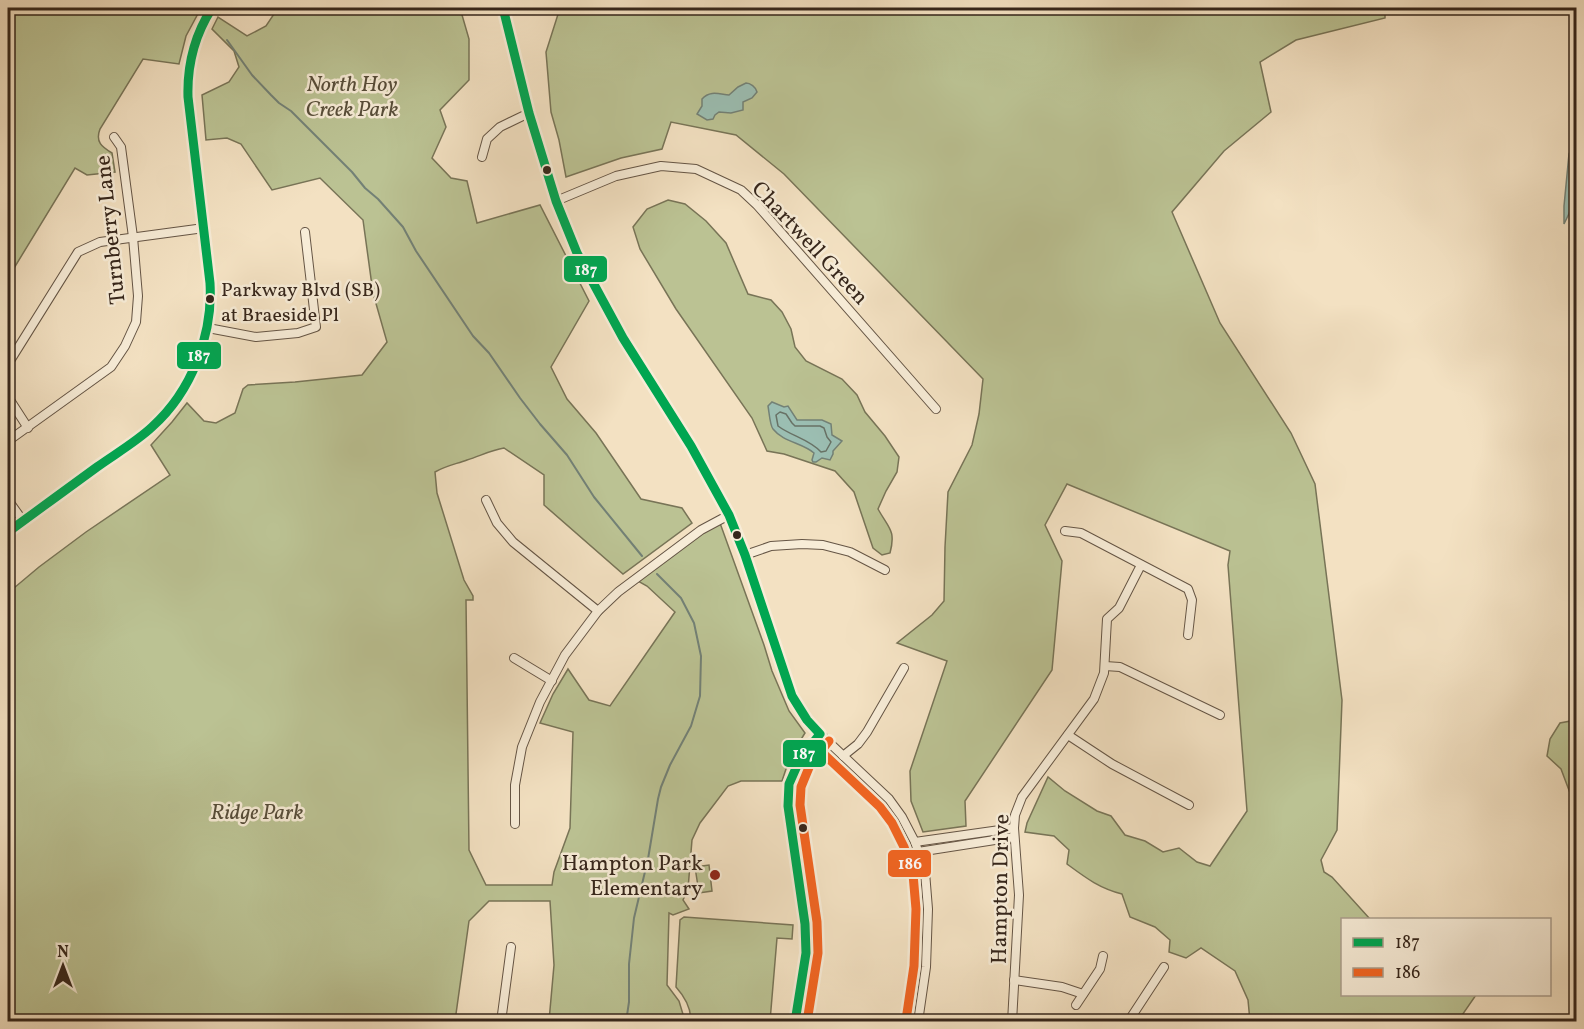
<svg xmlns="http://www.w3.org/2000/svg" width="1584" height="1029" viewBox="0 0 1584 1029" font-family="Vollkorn,serif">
<rect width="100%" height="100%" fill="#f3e1c2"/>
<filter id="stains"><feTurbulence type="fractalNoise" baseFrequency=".00333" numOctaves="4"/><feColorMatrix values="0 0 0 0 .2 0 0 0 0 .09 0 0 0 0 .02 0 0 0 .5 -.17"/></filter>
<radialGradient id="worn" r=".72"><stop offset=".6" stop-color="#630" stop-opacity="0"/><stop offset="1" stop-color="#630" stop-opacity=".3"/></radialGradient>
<g fill="#bbc293" stroke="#787457" stroke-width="1.5">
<path d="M8 8H201L186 36 179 64 143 59 100 129C95 142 102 147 112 153L115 172 87 175 75 168 8 278Z"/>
<path d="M278 8H460L469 39V80L440 110 446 127 432 158 451 178 467 181 477 223 540 205 589 301 551 367 567 399 596 433 641 499 682 508 692 523 623 574 544 505V475L504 448C491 450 480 456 467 460 456 464 445 466 435 472L437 493 464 580 473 596V600H466L469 850 486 885H552L554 872 570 828 573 732 540 723 553 694 568 669 589 700 610 706 675 612 647 586 636 580 702 532 720 523 764 645 772 671 789 711 805 733 790 757 782 781H741L728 786 700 823 692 840 688 889 683 900 689 909 673 915 669 913 667 985 679 1001 685 1021H549L554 965 550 901H489L469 921 455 1021H8V593L39 567 86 532 170 475 151 445 172 422 187 403 204 421 216 423 235 413 243 389 248 385 295 382 362 375 387 342 373 293 363 220 320 178 272 190 241 144 227 138 206 140 202 95 229 82 239 67 234 51 212 29 218 17 247 36 266 26Z"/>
<path d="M560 8H1385V18L1296 40 1260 62 1271 112 1224 151 1172 212 1220 323 1291 433 1315 484 1342 700 1337 830 1321 860 1324 872 1332 877 1370 919 1342 920V994L1476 995 1458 1021H1250L1248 1000 1235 971 1201 948 1186 958 1169 952 1170 940 1155 927 1130 917 1122 894C1099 888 1086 878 1067 864L1069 850 1054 836 1025 832 1027 823 1048 777 1065 791 1097 811 1111 816 1125 835 1145 841 1163 852 1179 848 1197 862 1210 866 1247 811 1228 565 1230 551 1067 484 1045 525 1062 561 1052 670 965 801 966 826 923 832 911 801 910 771 947 661 897 643 932 615 944 601 945 547 948 492 972 445 979 414 983 379 784 174 736 135 671 122 662 149 621 158 566 177 559 140 551 112 546 52Z"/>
<path d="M668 200 685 204 706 221 726 243 748 294 771 300 782 312 791 329 795 347 806 361 842 379 857 395 865 412 885 436 899 457 897 472 886 491 878 509C889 529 896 530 890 553L882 555 873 548 854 492 835 471 784 454 767 451 752 418 676 309 640 249 633 227 647 209Z"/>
<path d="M1576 720V795L1570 793 1561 769 1547 756 1550 739 1560 723Z"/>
<path d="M709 865 712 891 699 893 695 867Z"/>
<path d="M684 917 793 925 792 939 777 938 770 1021H691C691 1007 685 997 676 987L680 920Z"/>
</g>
<g fill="#9bbeb2" stroke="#738176" stroke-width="1.5">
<path d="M746 83C750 83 756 87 757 92L752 98 743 102V110L731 113 719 112 715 115 713 119 707 120 697 114 702 106V99C710 90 719 94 729 95L738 87Z"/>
<path d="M1576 140V199L1564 224V206L1569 154Z"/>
<path d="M772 402 784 407 788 406 797 420H822L831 424 832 435 842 441 833 451V454L830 460 822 458 816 462H813L812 460 814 453C803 443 783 442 773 429 770 426 769 411 768 406Z"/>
</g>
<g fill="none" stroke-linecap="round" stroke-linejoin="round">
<path stroke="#687266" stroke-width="1.5" d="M780 412 786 414 792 423 795 426H820L824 428 827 437 831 442 826 451 821 452C809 439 791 436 778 426L776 415Z"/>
<g stroke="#738176" stroke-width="2">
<path d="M227 40 252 75 271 95 279 103 291 111 352 172 365 188 378 199 403 227 416 251 473 336 489 353 520 398 540 424 567 455 594 497 642 556"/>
<path d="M626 1022 629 1002V964L634 918 648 859 658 799 661 787 670 765 691 726 700 696 701 656 694 623 681 598 657 574"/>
</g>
<g stroke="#655545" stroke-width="10">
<g id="minor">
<path d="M503 8 529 113 556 201 577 253 623 338 691 446 729 515 745 555 792 696 807 720 820 734 889 799 902 817 915 842 925 872 928 909 926 967 918 1022"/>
<path d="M482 157 487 139 500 127 529 113"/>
<path d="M556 201 616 176 661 166 696 169 741 190 757 205 936 409"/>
<path d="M208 328 256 337 298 333 316 327 305 232"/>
<path d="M8 364 78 252 100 242 204 228"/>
<path d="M8 397 28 428"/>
<path d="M8 441 111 367 125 346 136 322 138 296 133 237 121 147 114 137"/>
<path d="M8 500 23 521"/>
<path d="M486 500 497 523 513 542 598 611"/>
<path d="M1065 531 1081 533 1188 589 1192 600 1188 635"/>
<path d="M8 532 152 427C188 392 212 344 211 292 210 267 206 241 203 215 198 176 193 136 188 97 186 64 194 34 212 8"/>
<path d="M745 555 771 546 802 544 823 545 850 552 885 570"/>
<path d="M514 658 552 681"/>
<path d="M1105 666 1120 667 1220 715"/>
<path d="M1068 735 1112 764 1189 805"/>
<path d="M843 756 858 744 867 732 904 668"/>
<path d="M515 824V785L522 747 540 702 565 655 598 611 618 592 701 530 729 515"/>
<path d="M915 842 1014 828"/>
<path d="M918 852 1014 837"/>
<path d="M1014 980 1062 987 1083 994"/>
<path d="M1076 1005 1100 969 1103 956"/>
<path d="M501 1022 511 947"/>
<path d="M795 1022 806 953 805 924 788 806 789 784 800 759 820 734"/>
<path d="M1012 1022 1019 895 1014 828 1015 815 1022 797 1094 699 1104 673 1107 619 1119 608 1141 565"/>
<path d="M1128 1022 1164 967"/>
</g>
</g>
<use href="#minor" stroke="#f7ecd7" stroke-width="8"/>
<g stroke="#f7ecd7" stroke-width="14">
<g id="bus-1">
<path d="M503 8 529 113 556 201 577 253 623 338 691 446 729 515 745 555 792 696 807 720 820 734 800 759 789 784 788 806 805 924 806 953 795 1022"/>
<path d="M8 532C38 510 67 489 97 467 115 454 136 442 152 427 192 391 213 335 210 283L188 97C187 64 194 36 212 8"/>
</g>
</g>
<g stroke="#f7ecd7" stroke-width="14">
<g id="bus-2">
<path d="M812 743 880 807 892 823 904 847 913 874 916 909 914 966 906 1020"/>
<path d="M807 1022 818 953 817 922 800 805 801 787 810 765 829 741"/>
</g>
</g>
<use href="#bus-1" stroke="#00a651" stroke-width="9"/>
<use href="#bus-2" stroke="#f26522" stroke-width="9"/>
</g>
<g fill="#36261b" stroke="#f7ecd7" stroke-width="2">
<circle cx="547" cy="170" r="5"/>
<circle cx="210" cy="299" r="5"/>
<circle cx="737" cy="535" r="5"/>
<circle cx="803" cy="828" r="5"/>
</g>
<circle fill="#8f2418" stroke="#f7ecd7" stroke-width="2" cx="715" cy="875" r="6"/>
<g text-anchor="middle" stroke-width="5" stroke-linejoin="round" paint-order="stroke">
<g font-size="20" fill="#36261b" stroke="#f7ecd7" text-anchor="start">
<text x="221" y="296">Parkway Blvd (SB)<tspan x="221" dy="25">at Braeside Pl</tspan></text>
</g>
<g font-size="22" font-style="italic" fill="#574d39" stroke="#f7ecd7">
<text x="352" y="91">North Hoy<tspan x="352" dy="25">Creek Park</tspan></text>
<text x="257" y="819">Ridge Park</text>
</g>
<g font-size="22" fill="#36261b" stroke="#f7ecd7">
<text transform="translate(109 230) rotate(-96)" y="8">Turnberry Lane</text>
<text transform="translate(811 242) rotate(47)" y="8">Chartwell Green</text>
<text transform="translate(999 889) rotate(-89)" y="8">Hampton Drive</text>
</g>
<g font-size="22" fill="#36261b" stroke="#f7ecd7" text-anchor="end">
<text x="703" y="870">Hampton Park<tspan x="703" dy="25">Elementary</tspan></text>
</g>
</g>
<g stroke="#f7ecd7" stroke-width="2">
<rect x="563" y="255" width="45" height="28" rx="6" fill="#00a651"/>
<rect x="176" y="341" width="46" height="29" rx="6" fill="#00a651"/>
<rect x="782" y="739" width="45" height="29" rx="6" fill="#00a651"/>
<rect x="887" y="849" width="45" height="29" rx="6" fill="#f26522"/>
</g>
<g font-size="16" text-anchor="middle" font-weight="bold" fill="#fff">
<text x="586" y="275">187</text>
<text x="199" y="361">187</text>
<text x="804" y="759">187</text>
<text x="910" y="869">186</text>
</g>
<rect width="1584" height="1029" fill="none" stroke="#f3e1c2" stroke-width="30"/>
<rect x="9" y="9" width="1566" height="1011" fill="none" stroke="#36261b" stroke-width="3"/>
<rect x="15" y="15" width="1554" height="999" fill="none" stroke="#36261b" stroke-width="1.5"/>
<rect x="1341" y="918" width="210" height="78" fill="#f7ecd7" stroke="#aa9d8c" stroke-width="1.5"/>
<rect x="1353" y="938" width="30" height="9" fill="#00a651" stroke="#aa9d8c" stroke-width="1.5"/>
<text x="1395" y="948" font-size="18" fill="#36261b">187</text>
<rect x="1353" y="968" width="30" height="9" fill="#f26522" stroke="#aa9d8c" stroke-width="1.5"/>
<text x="1395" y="978" font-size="18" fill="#36261b">186</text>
<g transform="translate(63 966)" stroke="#f7ecd7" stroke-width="4.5" paint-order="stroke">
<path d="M0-4.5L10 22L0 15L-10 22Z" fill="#36261b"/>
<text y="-9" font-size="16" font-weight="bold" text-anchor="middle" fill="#36261b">N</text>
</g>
<rect width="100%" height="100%" filter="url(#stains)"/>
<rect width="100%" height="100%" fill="url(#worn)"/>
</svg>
